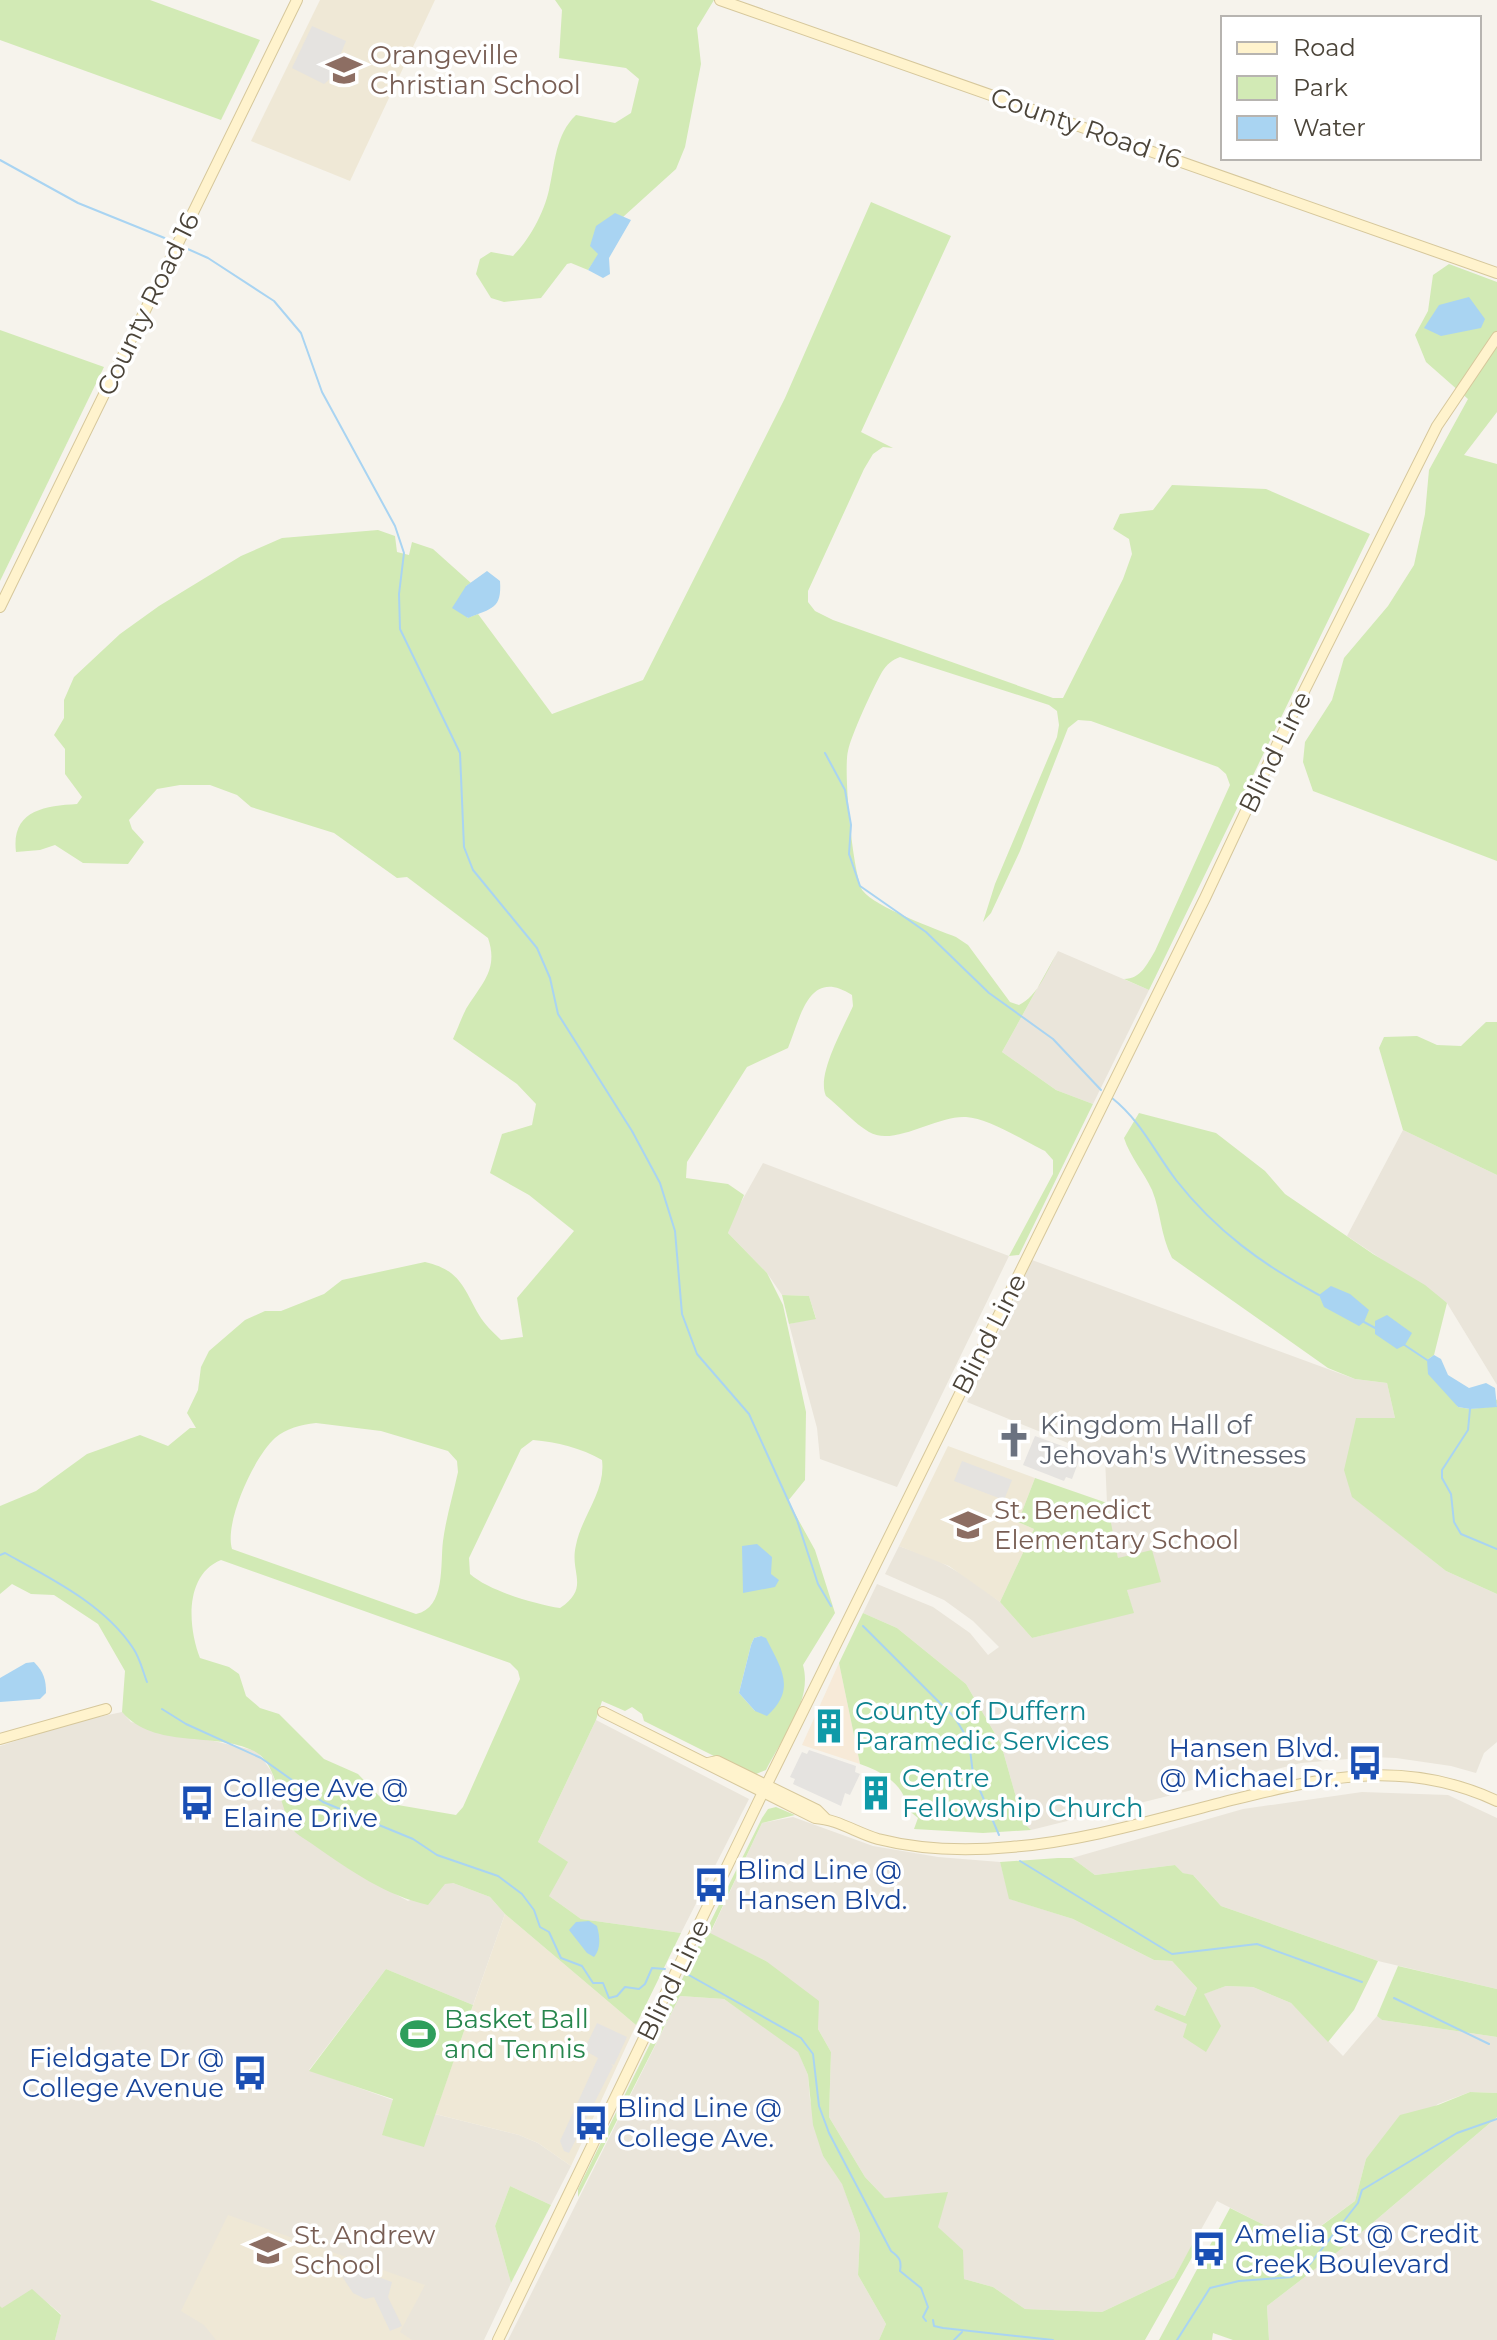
<svg xmlns="http://www.w3.org/2000/svg" width="1497" height="2340" viewBox="0 0 1497 2340" font-family="Montserrat,sans-serif">
<rect width="100%" height="100%" fill="#f6f3ec"/>
<g fill="#eae5da">
<path d="M1058 951 1149 990 1093 1104 1056 1090 1002 1052Z"/>
<path d="M1403 1130 1497 1175V1385L1447 1303 1347 1236Z"/>
<path d="M763 1163 1009 1256 897 1487 820 1459 817 1428 789 1324 816 1318 809 1296 782 1295 767 1273 728 1233 735 1213Z"/>
<path d="M1032 1260 1355 1379 1387 1383 1395 1418 1349 1486 1353 1497 1446 1571 1497 1594V1742L1484 1753 1476 1773 1451 1766 1396 1758 1372 1757 1301 1763 1031 1830 1023 1822 1001 1744 966 1684 897 1628 863 1613 877 1584 933 1607 970 1633 988 1655 999 1647 973 1621 944 1600 885 1574 899 1546 937 1560 972 1580 1000 1602 1032 1638 1133 1612 1112 1536 1107 1503 1105 1458 967 1402Z"/>
<path d="M122 1712 131 1722 257 1751 271 1771 295 1831 348 1868 408 1901 445 1883H453L490 1897 505 1914 473 2005 386 1969 309 2070 393 2100 383 2135 421 2145 435 2114 519 2135 538 2143 571 2166 551 2205 510 2186 495 2226 511 2283 484 2340H55L61 2314 32 2290 2 2309 0 2306V1746L75 1722Z"/>
<path d="M596 1720 749 1799 681 1933 581 1919 549 1896 538 1842Z"/>
<path d="M1362 1792 1448 1795 1497 1818V1989L1378 1961 1221 1906 1194 1876 1183 1873 1175 1865 1095 1875 1072 1858 1243 1809Z"/>
<path d="M793 1817 873 1846 938 1857 1000 1862 1010 1899 1073 1919 1154 1960 1172 1961 1197 1988 1185 2016 1157 2005 1188 2024 1203 1994 1226 1986 1253 1987 1291 2003 1343 2056 1377 2016 1382 2020 1497 2037V2093L1470 2092 1438 2104 1366 2159 1355 2201 1293 2246 1264 2225 1217 2201 1174 2278 1102 2312 1025 2309 993 2287 964 2279 962 2250 938 2227 885 2198 865 2177 829 2117 831 2052 818 2029 766 1961 710 1934 762 1823Z"/>
<path d="M680 1996 724 1999 798 2051 808 2075 810 2099 823 2156 842 2183 860 2234 858 2275 886 2324 879 2340H508Z"/>
<path d="M1497 2117V2340H1269L1267 2306 1349 2243Z"/>
</g>
<path fill="#f7ead8" d="M839 1663 860 1764 802 1745Z"/>
<g fill="#efe8d6">
<path d="M320 0H435L350 181 251 141Z"/>
<path d="M948 1446 1035 1478 1018 1522 1034 1529 1000 1602 949 1566 899 1546Z"/>
<path d="M505 1914 636 2025 571 2166 538 2143 519 2135 435 2114Z"/>
<path d="M228 2215 425 2285 400 2332 412 2340H216L204 2325 181 2311Z"/>
</g>
<g fill="#d2eab5" fill-rule="evenodd">
<path d="M0 0H150L260 40 221 120 0 40Z"/>
<path d="M555 0H714L697 28 701 64 685 147 676 169 623 217 615 214 599 254 588 270 571 263 567 264 541 298 504 302 491 298 476 274 480 259 491 252 513 256C529 240 544 213 549 190 555 164 555 135 576 115L615 123 631 113 639 79 626 68 559 58 562 10Z"/>
<path d="M871 202 951 236 861 432 893 448 883 447 873 454 864 469 808 591V602L815 611 833 620 1053 698H1063L1123 579 1132 554 1129 539 1113 529 1120 514 1153 510 1172 485 1266 489 1370 534 1149 990 1124 979C1141 979 1147 964 1155 951L1230 785 1226 774 1218 767 1091 721 1078 720 1068 728 1020 851 991 913 983 922 995 884 1057 737 1059 725 1057 711 1049 705 900 657C892 660 887 664 882 672 874 686 851 735 848 751 843 770 853 876 863 891 875 907 936 929 956 937L968 945 1010 1002 1019 1005C1038 996 1048 969 1058 951L1002 1052 1056 1090 1093 1104 1019 1255 1009 1256 1053 1174V1160L1045 1151C1024 1141 988 1118 966 1117 937 1115 894 1147 869 1132 854 1123 840 1107 826 1096 816 1075 844 1027 853 1006L852 995C809 967 801 1016 788 1048L747 1067 687 1162 686 1178 728 1184 744 1195 728 1233 767 1273 783 1305 806 1412 805 1480 788 1501 815 1550 835 1613 803 1665C813 1701 782 1738 766 1770L756 1774 748 1773 644 1721 642 1714 632 1707 625 1711 602 1701 596 1720 538 1842 568 1862 549 1896 581 1919 681 1933 636 2025 505 1914 490 1897 453 1883 445 1884 428 1905C387 1896 349 1870 315 1846 309 1841 300 1837 295 1832 279 1812 279 1763 254 1751 214 1731 155 1750 122 1712L125 1671 98 1624 54 1595 31 1594 12 1584 0 1594V1506L36 1491 87 1454 140 1435 168 1446 190 1428H196L187 1413 198 1390 201 1367 209 1351 245 1320 265 1311H281L324 1294 342 1280 425 1262C460 1270 463 1287 479 1315 484 1324 493 1332 501 1340L523 1337 517 1298 574 1231 529 1195 490 1173 502 1134 532 1125 536 1104 517 1084 453 1039C457 1030 461 1019 466 1009 481 984 499 970 488 938L407 877 397 878 334 833 251 807 237 795 210 785H180L157 789 129 820 132 829 144 842 128 864 83 863 55 845 40 850 16 852C11 811 43 806 77 804L82 797 65 774V749L54 735 64 718V700L74 677 120 634 159 606 241 556 282 538 378 530 395 536 397 552 409 555 412 542 433 549 471 583 466 586 467 618 478 614 552 714 643 680 785 398ZM316 1423 381 1431 448 1451 457 1461 458 1472C453 1495 446 1518 443 1541 440 1564 446 1608 416 1614L232 1549C224 1522 254 1457 275 1438 287 1428 300 1425 316 1423ZM533 1440C557 1442 581 1448 602 1460 606 1491 582 1515 576 1545 569 1573 591 1587 560 1608 535 1604 489 1591 470 1574L469 1558 521 1449ZM221 1560 510 1663 518 1671 520 1679 463 1807 456 1815 392 1804 381 1798 358 1774 324 1759 279 1714 260 1708 246 1696 239 1674 229 1667 200 1658C188 1628 184 1575 221 1560ZM761 1636 755 1711 739 1693 751 1645 754 1638Z"/>
<path d="M1449 264 1497 282V412L1464 455 1497 464V861L1313 791 1303 762 1305 742 1332 700 1344 658 1388 606 1414 565 1425 514 1429 470 1468 399 1426 362 1415 335 1428 311 1433 275Z"/>
<path d="M0 330 104 367 0 581Z"/>
<path d="M1486 1022H1497V1175L1403 1130 1379 1048 1384 1037 1417 1036 1437 1045 1461 1046Z"/>
<path d="M1139 1113 1216 1133 1265 1171 1285 1194 1373 1254 1425 1285 1447 1303 1434 1355 1427 1360 1458 1407 1470 1409 1497 1406 1495 1399 1497 1400V1594L1446 1571 1352 1497 1344 1470 1356 1418H1395L1387 1383 1355 1379 1328 1368 1172 1258C1160 1234 1161 1212 1152 1190 1144 1172 1130 1157 1124 1138Z"/>
<path d="M782 1295 809 1296 816 1319 789 1324Z"/>
<path d="M1035 1478 1107 1503 1118 1558 1152 1550 1161 1582 1127 1590 1134 1613 1032 1638 1000 1602 1034 1529 1018 1522Z"/>
<path d="M863 1613 897 1628 966 1684 1001 1744 1023 1822 1031 1830 983 1833 914 1829 918 1818 907 1809C906 1785 881 1771 860 1764L839 1663Z"/>
<path d="M776 1807 795 1815 762 1823 710 1933 766 1961 819 2001 818 2029 831 2052 829 2117 865 2177 885 2198 948 2192 938 2227 963 2250 964 2279 993 2287 1025 2309 1102 2312 1174 2278 1195 2239 1199 2242V2245L1145 2340H879L886 2324 858 2275 860 2234 842 2184 823 2156 813 2125 808 2075 798 2052 724 1999 680 1996 578 2197V2189L762 1818 768 1809Z"/>
<path d="M1058 1858H1072L1095 1875 1175 1865 1183 1873 1193 1875 1221 1906 1378 1961 1354 2010 1328 2042 1291 2003 1253 1987 1226 1986 1204 1994 1221 2026 1206 2052 1183 2037 1187 2024 1154 2010 1157 2005 1185 2016 1197 1988 1172 1961 1154 1960 1073 1919 1009 1899 1000 1862Z"/>
<path d="M1398 1966 1497 1989V2037L1382 2020 1377 2016Z"/>
<path d="M386 1969 473 2005 424 2147 382 2135 393 2099 309 2071Z"/>
<path d="M1470 2092 1497 2093V2117L1349 2243 1267 2306 1269 2340H1233L1213 2333 1212 2340H1159L1230 2208 1264 2225 1294 2246 1355 2201 1366 2159 1400 2115 1438 2105Z"/>
<path d="M510 2186 551 2205 511 2283 495 2226Z"/>
<path d="M32 2289 61 2315 55 2340H0V2306L2 2308Z"/>
</g>
<g fill="#e5e3e0">
<path d="M312 26 346 41 331 78 324 84 292 68Z"/>
<path d="M1035 1436 1076 1451 1074 1456 1080 1458 1072 1479 1066 1477 1064 1481 1023 1465Z"/>
<path d="M962 1461 1012 1480 1004 1500 954 1481Z"/>
<path d="M809 1750 856 1766 855 1772 860 1774 850 1795 845 1793 841 1806 793 1784 795 1779 790 1777 802 1752 807 1754Z"/>
<path d="M597 2023 627 2037 614 2065 611 2064 613 2066 569 2153 564 2151 560 2141 598 2058 584 2050Z"/>
<path d="M337 2262 392 2282 388 2297 402 2326 390 2331 374 2297 365 2299 353 2293 336 2267Z"/>
</g>
<g fill="#a9d4f2">
<path d="M615 213 631 220 609 258 610 274 603 278 588 270 598 254 590 246 596 226Z"/>
<path d="M1469 297 1485 319 1481 328 1441 336 1424 328 1439 305Z"/>
<path d="M487 571 500 581C502 609 492 608 468 618L452 608 466 586Z"/>
<path d="M1331 1286 1350 1294 1369 1310 1364 1322 1359 1326 1324 1307 1319 1295Z"/>
<path d="M1387 1315 1412 1333 1405 1345 1397 1349 1375 1334V1321Z"/>
<path d="M1434 1355 1441 1359 1448 1375 1469 1388 1486 1383 1495 1388 1497 1407 1470 1409 1458 1407 1428 1374 1427 1360Z"/>
<path d="M757 1544 772 1557 771 1574 779 1580 775 1587 743 1593 742 1546Z"/>
<path d="M761 1636 766 1638C781 1668 797 1689 767 1716L755 1711 739 1693 751 1645 754 1638Z"/>
<path d="M34 1662C44 1672 46 1680 46 1693L40 1699 0 1702V1678L26 1663Z"/>
<path d="M589 1921 597 1926C600 1937 601 1949 594 1957L587 1953 569 1930 576 1922Z"/>
</g>
<g fill="none" stroke-linecap="round" stroke-linejoin="round">
<g stroke="#a9d4f2" stroke-width="2">
<path d="M0 160 78 203 172 241"/>
<path d="M181 246 208 258 274 301 301 333 322 392 395 526 404 553 399 594 400 629 460 753 464 847 473 870 537 948 550 978 558 1014 632 1131 660 1183 675 1231 682 1314 697 1354 749 1414 797 1520 818 1584 831 1606"/>
<path d="M825 753 845 790 851 825 849 854 860 886 926 932 989 993 1053 1039 1101 1090"/>
<path d="M1112 1098C1141 1121 1154 1151 1176 1180 1216 1231 1263 1265 1319 1295"/>
<path d="M1364 1322 1377 1329"/>
<path d="M1403 1344 1427 1360"/>
<path d="M1470 1409 1468 1430 1442 1470V1478L1451 1494 1454 1522 1461 1534 1497 1549"/>
<path d="M0 1555 5 1553C50 1578 104 1604 133 1648 140 1658 143 1672 147 1682"/>
<path d="M863 1626 955 1718 969 1741 973 1774 999 1835"/>
<path d="M162 1709 186 1724 261 1758 323 1802 413 1839 437 1855 498 1876 522 1894 534 1910 540 1927 549 1932 561 1958 582 1966 593 1983H603L609 1998 617 1996 625 1987 639 1989 645 1984 652 1968 665 1969"/>
<path d="M1020 1861 1172 1954 1257 1944 1362 1982"/>
<path d="M687 1974 801 2038 813 2054 819 2106 829 2133 891 2251C899 2257 902 2260 900 2271L921 2288 928 2307 923 2317 926 2321"/>
<path d="M1394 1998 1489 2044"/>
<path d="M933 2320 934 2326 943 2328 1053 2340"/>
<path d="M954 2340 962 2332"/>
<path d="M1177 2340 1210 2288 1239 2281 1292 2277 1310 2264 1358 2203 1362 2190 1457 2133 1497 2119"/>
</g>
<g stroke="#d6c79b" stroke-width="12">
<g id="secondary">
<path d="M720 0 1497 273"/>
<path d="M0 607 297 0"/>
<path d="M603 1712 815 1818C837 1819 857 1833 878 1839 921 1850 968 1851 1011 1847 1087 1841 1163 1817 1236 1799 1328 1776 1407 1759 1497 1801"/>
<path d="M0 1739 106 1709"/>
<path d="M708 1763 717 1761 817 1810 825 1818"/>
<path d="M498 2340 764 1790 1205 898 1277 745 1437 426 1497 337"/>
</g>
</g>
<use href="#secondary" stroke="#fff3cd" stroke-width="10"/>
</g>
<defs>
<g id="school-bare" transform="scale(2.76)"><path d="M0-5L7-2L0 1L-7-2ZM-4 1L0 2.5L4 1V4Q0 6-4 4Z" fill="#8d6e63" stroke="#fff" stroke-width="2.5" paint-order="stroke"/></g>
<g id="church-bare" transform="scale(2.76)"><path d="M-1.2-6h2.4v3.5h3.3v2.4h-3.3V6h-2.4V-.1h-3.3v-2.4h3.3Z" fill="#6b7280" stroke="#fff" stroke-width="2.5" paint-order="stroke"/></g>
<g id="building-bare" transform="scale(2.76)"><path d="M-4-6H4V6H1V3H-1V6H-4ZM-2.5-4.3h1.7v1.8h-1.7ZM.8-4.3h1.7v1.8H.8ZM-2.5-1h1.7V.8h-1.7ZM.8-1h1.7V.8H.8Z" fill="#0f9aa8" stroke="#fff" stroke-width="2.5" paint-order="stroke"/></g>
<g id="bus-bare" transform="scale(2.76)"><path d="M-5-6H5V4H4V6H2V4H-2V6H-4V4H-5ZM-3.5-4V0h7V-4ZM-3.5 1.2v1.5H-2V1.2ZM2 1.2v1.5H3.5V1.2Z" fill="#1a4fb4" stroke="#fff" stroke-width="2.5" paint-order="stroke"/></g>
<g id="stadium-bare" transform="scale(2.76)"><path d="M0-5a6.5 5 0 1 0 0 10a6.5 5 0 1 0 0-10ZM-3.5-1.8h7v3.6h-7Z" fill="#2e9e5b" stroke="#fff" stroke-width="2.5" paint-order="stroke"/></g>
</defs>
<g fill-rule="evenodd">
<use href="#school-bare" x="344" y="70"/>
<use href="#church-bare" x="1014" y="1440"/>
<use href="#school-bare" x="968" y="1525"/>
<use href="#building-bare" x="829" y="1726"/>
<use href="#bus-bare" x="1365" y="1763"/>
<use href="#building-bare" x="876" y="1793"/>
<use href="#bus-bare" x="197" y="1803"/>
<use href="#bus-bare" x="711" y="1885"/>
<use href="#stadium-bare" x="418" y="2034"/>
<use href="#bus-bare" x="250" y="2073"/>
<use href="#bus-bare" x="591" y="2123"/>
<use href="#bus-bare" x="1209" y="2249"/>
<use href="#school-bare" x="268" y="2250"/>
</g>
<g text-anchor="middle" stroke-width="7" stroke-linejoin="round" paint-order="stroke">
<g font-size="26" fill="#785e54" stroke="#fff" text-anchor="start">
<text x="370" y="64">Orangeville<tspan x="370" dy="30">Christian School</tspan></text>
<text x="994" y="1519">St. Benedict<tspan x="994" dy="30">Elementary School</tspan></text>
<text x="294" y="2244">St. Andrew<tspan x="294" dy="30">School</tspan></text>
</g>
<g font-size="26" fill="#4b4439" stroke="#fff">
<text transform="translate(1086 128) rotate(19)" y="9">County Road 16</text>
<text transform="translate(148 304) rotate(-64)" y="9">County Road 16</text>
<text transform="translate(1275 752) rotate(-64)" y="9">Blind Line</text>
<text transform="translate(989 1334) rotate(-63)" y="9">Blind Line</text>
<text transform="translate(673 1980) rotate(-64)" y="9">Blind Line</text>
</g>
<g font-size="26" fill="#5b616d" stroke="#fff" text-anchor="start">
<text x="1040" y="1434">Kingdom Hall of<tspan x="1040" dy="30">Jehovah's Witnesses</tspan></text>
</g>
<g font-size="26" fill="#0d838f" stroke="#fff" text-anchor="start">
<text x="855" y="1720">County of Duffern<tspan x="855" dy="30">Paramedic Services</tspan></text>
<text x="902" y="1787">Centre<tspan x="902" dy="30">Fellowship Church</tspan></text>
</g>
<g font-size="26" fill="#164399" stroke="#fff" text-anchor="start">
<text x="1339" y="1757" text-anchor="end">Hansen Blvd.<tspan x="1339" dy="30">@ Michael Dr.</tspan></text>
<text x="223" y="1797">College Ave @<tspan x="223" dy="30">Elaine Drive</tspan></text>
<text x="737" y="1879">Blind Line @<tspan x="737" dy="30">Hansen Blvd.</tspan></text>
<text x="224" y="2067" text-anchor="end">Fieldgate Dr @<tspan x="224" dy="30">College Avenue</tspan></text>
<text x="617" y="2117">Blind Line @<tspan x="617" dy="30">College Ave.</tspan></text>
<text x="1235" y="2243">Amelia St @ Credit<tspan x="1235" dy="30">Creek Boulevard</tspan></text>
</g>
<g font-size="26" fill="#27864d" stroke="#fff" text-anchor="start">
<text x="444" y="2028">Basket Ball<tspan x="444" dy="30">and Tennis</tspan></text>
</g>
</g>
<rect x="1221" y="16" width="260" height="144" fill="#ffffff" stroke="#b7b4b0" stroke-width="2"/>
<rect x="1237" y="42" width="40" height="12" fill="#fff3cd" stroke="#b7b4b0" stroke-width="2"/>
<text x="1293" y="56" font-size="24" fill="#4b4439">Road</text>
<rect x="1237" y="76" width="40" height="24" fill="#d2eab5" stroke="#b7b4b0" stroke-width="2"/>
<text x="1293" y="96" font-size="24" fill="#4b4439">Park</text>
<rect x="1237" y="116" width="40" height="24" fill="#a9d4f2" stroke="#b7b4b0" stroke-width="2"/>
<text x="1293" y="136" font-size="24" fill="#4b4439">Water</text>
</svg>
